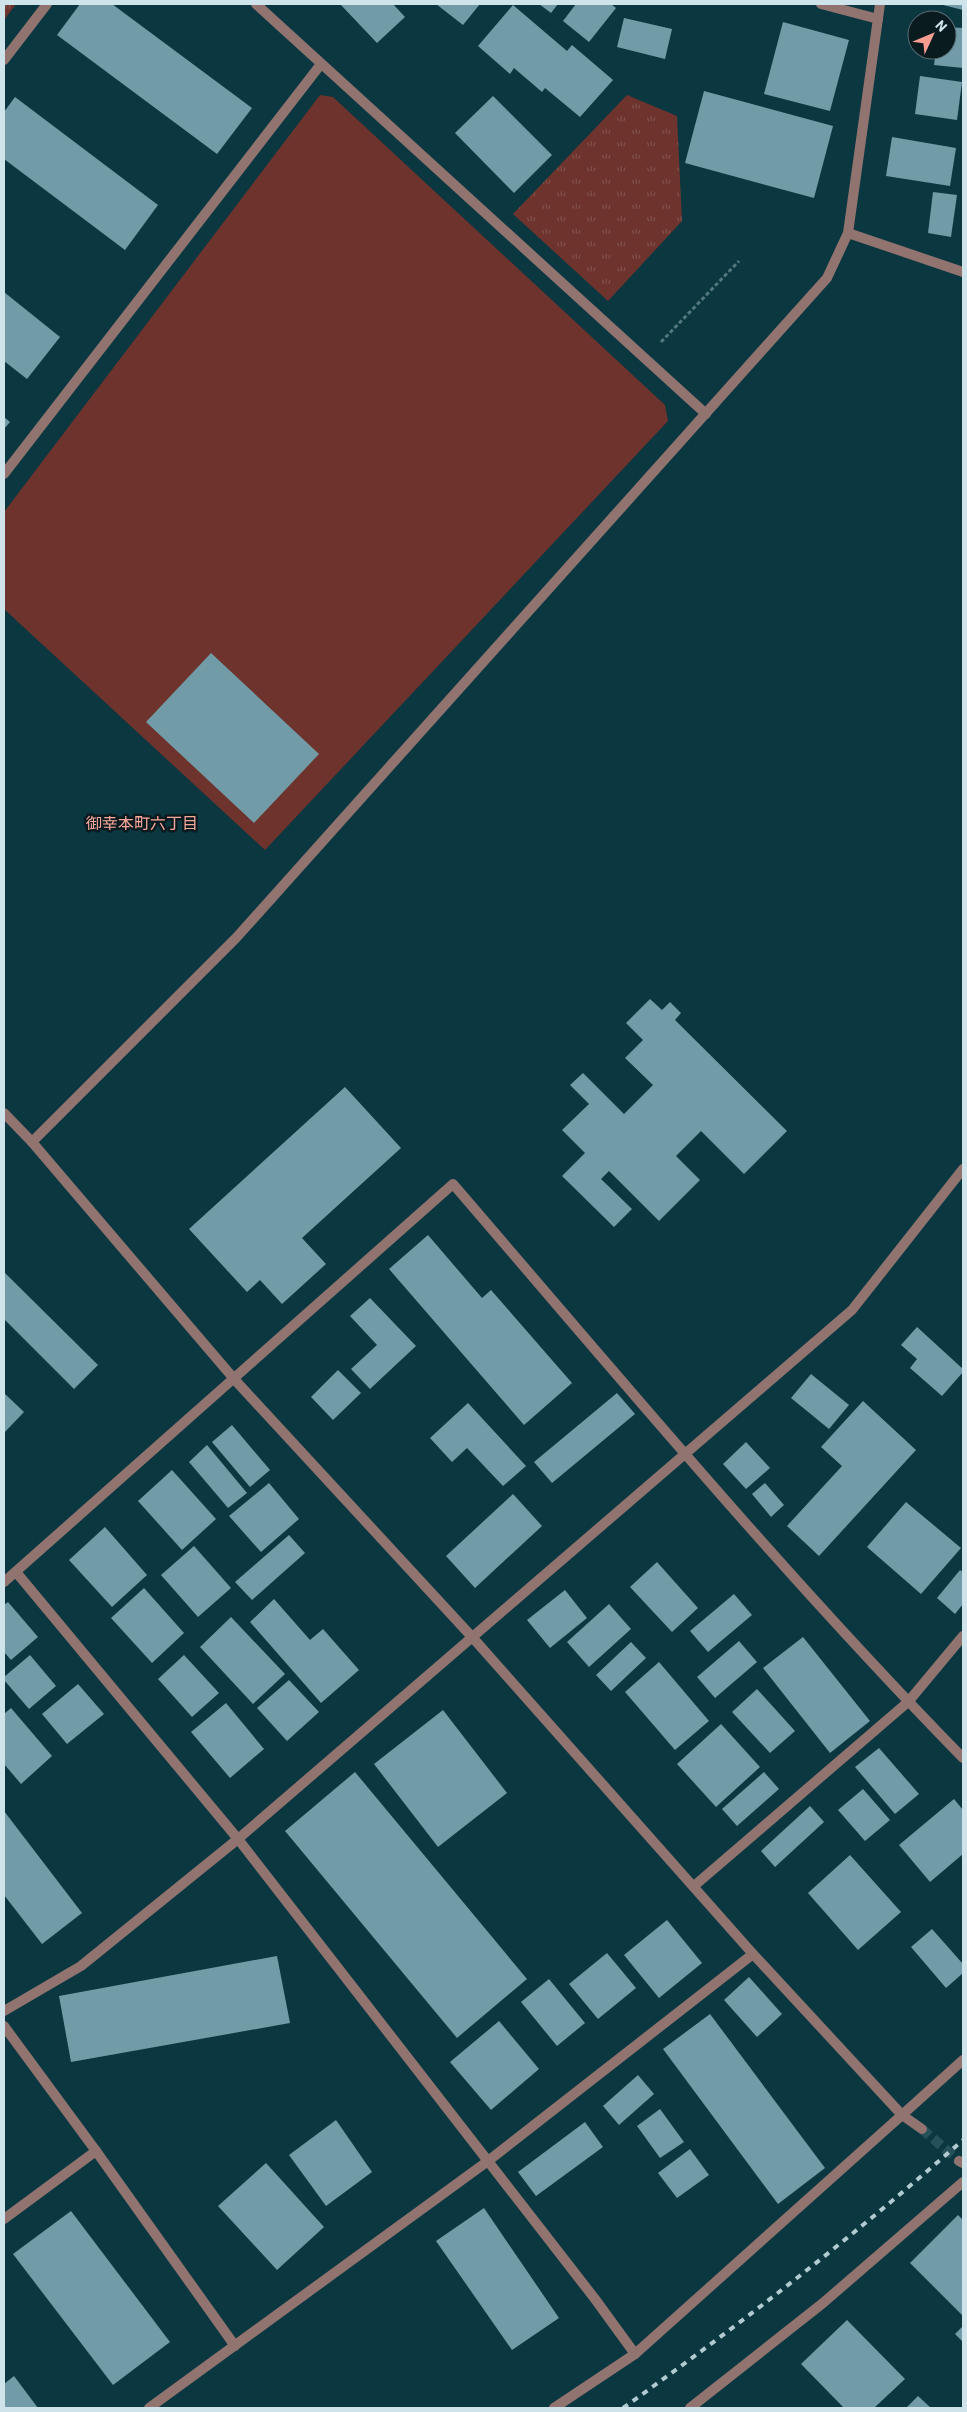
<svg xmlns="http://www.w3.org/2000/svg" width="967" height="2412" viewBox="0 0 967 2412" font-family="Barlow,'Noto Sans JP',sans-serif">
<defs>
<pattern id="park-tufts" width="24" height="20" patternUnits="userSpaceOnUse" patternTransform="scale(1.25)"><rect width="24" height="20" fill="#6d332c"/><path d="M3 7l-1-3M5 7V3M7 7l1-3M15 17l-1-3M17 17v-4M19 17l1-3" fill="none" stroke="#81504b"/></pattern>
</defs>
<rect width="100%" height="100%" fill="#0a3740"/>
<path fill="#6d332c" d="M320 95 333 97 665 405 668 421 265 850 4 609V512Z"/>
<g fill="url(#park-tufts)">
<path d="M4 4H16L4 20Z"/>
<path d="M627 95 677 116 682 221 608 301 513 214Z"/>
</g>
<g fill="#719ca7">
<path d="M80 4H112L252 108 217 154 57 35Z"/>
<path d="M340 4H393L405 17 377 43Z"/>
<path d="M436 4H480L463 25Z"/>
<path d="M539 4H558L551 13Z"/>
<path d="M576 4H611L616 8 589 42 563 21Z"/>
<path d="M939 4H963V10Z"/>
<path d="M513 5 567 51 572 45 613 80 580 117 545 88 542 92 514 68 510 74 478 46Z"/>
<path d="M624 18 672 29 665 59 617 47Z"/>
<path d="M783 22 849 40 830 111 764 94Z"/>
<path d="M947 27 963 28V68L934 65 936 50H947Z"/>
<path d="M920 76 962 82 957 120 915 114Z"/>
<path d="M704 91 833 126 814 198 685 163Z"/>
<path d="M493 96 552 155 514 193 455 133Z"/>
<path d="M15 97 158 205 125 250 4 159V112Z"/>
<path d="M892 137 956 148 950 186 886 176Z"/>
<path d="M933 192 957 195 951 237 928 233Z"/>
<path d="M4 292 60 337 27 379 4 361Z"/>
<path d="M4 417 10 422 4 429Z"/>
<path d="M211 653 319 754 254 823 146 722Z"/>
<path d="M650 999 662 1010 670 1002 681 1013 675 1020 787 1131 744 1174 701 1131 676 1156 700 1180 659 1221 609 1171 601 1179 632 1209 614 1227 562 1176 585 1153 562 1130 589 1104 570 1085 583 1073 624 1114 653 1085 625 1058 643 1040 626 1023Z"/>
<path d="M345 1087 401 1148 302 1238 326 1264 282 1304 260 1280 247 1292 189 1229Z"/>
<path d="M428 1235 482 1298 491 1290 572 1383 524 1425 389 1269Z"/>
<path d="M4 1272 98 1365 74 1389 4 1319Z"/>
<path d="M370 1298 416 1346 370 1389 351 1369 377 1345 350 1316Z"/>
<path d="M917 1327 963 1369V1372L942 1396 910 1368 917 1359 901 1345Z"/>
<path d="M338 1370 361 1393 333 1420 311 1397Z"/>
<path d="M811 1374 849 1405 829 1429 791 1398Z"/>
<path d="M4 1393 24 1412 4 1433Z"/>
<path d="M617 1393 635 1414 552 1483 534 1462Z"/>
<path d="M863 1401 916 1450 819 1556 787 1526 842 1466 821 1447Z"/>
<path d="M468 1403 526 1466 503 1486 467 1448 452 1462 430 1438Z"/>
<path d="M232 1425 270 1470 250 1487 212 1442Z"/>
<path d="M746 1442 770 1468 746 1489 723 1464Z"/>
<path d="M207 1445 247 1493 228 1508 189 1462Z"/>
<path d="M172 1470 216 1519 182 1550 138 1501Z"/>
<path d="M269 1483 299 1519 261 1552 229 1516Z"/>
<path d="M765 1483 784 1505 771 1517 752 1494Z"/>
<path d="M513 1494 542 1526 475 1588 446 1556Z"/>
<path d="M906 1502 961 1548 921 1594 867 1547Z"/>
<path d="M105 1527 147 1575 112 1607 69 1560Z"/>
<path d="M289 1535 305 1553 252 1600 235 1582Z"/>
<path d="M194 1546 231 1588 198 1617 161 1575Z"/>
<path d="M657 1562 698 1608 672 1632 630 1587Z"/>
<path d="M960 1570 963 1572V1604L955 1614 937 1598Z"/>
<path d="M144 1588 184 1633 152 1663 111 1618Z"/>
<path d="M565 1590 587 1618 550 1648 527 1620Z"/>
<path d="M734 1594 752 1615 708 1652 690 1631Z"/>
<path d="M274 1599 310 1640 323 1629 359 1670 321 1703 250 1622Z"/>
<path d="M8 1602 38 1637 11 1660 4 1652V1605Z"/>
<path d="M609 1604 631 1629 589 1667 567 1642Z"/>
<path d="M231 1617 285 1674 253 1704 200 1647Z"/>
<path d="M803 1637 870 1721 830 1753 763 1668Z"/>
<path d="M739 1641 757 1662 715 1698 697 1677Z"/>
<path d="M631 1642 646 1658 611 1691 596 1675Z"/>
<path d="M30 1655 56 1686 29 1709 4 1680V1677Z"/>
<path d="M184 1655 219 1693 192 1717 158 1679Z"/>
<path d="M659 1662 709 1721 675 1750 625 1692Z"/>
<path d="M289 1680 319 1712 287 1741 257 1708Z"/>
<path d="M78 1684 104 1714 67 1744 42 1714Z"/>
<path d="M757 1689 795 1731 770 1753 732 1712Z"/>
<path d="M226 1703 264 1749 230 1778 191 1732Z"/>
<path d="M11 1708 52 1756 21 1784 4 1764V1714Z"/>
<path d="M443 1710 507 1793 438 1847 374 1764Z"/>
<path d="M721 1724 760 1767 716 1807 677 1764Z"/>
<path d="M879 1748 919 1794 895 1814 855 1767Z"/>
<path d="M355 1772 527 1979 457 2038 285 1831Z"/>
<path d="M764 1772 779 1789 737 1826 722 1809Z"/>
<path d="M863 1789 890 1820 865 1841 838 1810Z"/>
<path d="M954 1799 963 1810V1854L930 1882 899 1845Z"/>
<path d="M810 1806 824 1822 775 1867 761 1851Z"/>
<path d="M4 1811 82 1913 42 1944 4 1895Z"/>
<path d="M850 1855 901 1912 858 1950 808 1893Z"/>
<path d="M667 1920 702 1963 659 1998 624 1955Z"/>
<path d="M932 1929 963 1964V1973L946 1988 911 1947Z"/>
<path d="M607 1953 636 1988 598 2019 569 1984Z"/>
<path d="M277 1956 290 2023 71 2062 59 1996Z"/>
<path d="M749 1977 782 2014 757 2037 724 2000Z"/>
<path d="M549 1979 585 2023 557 2046 521 2002Z"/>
<path d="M710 2014 825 2168 778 2204 663 2049Z"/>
<path d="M499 2021 539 2069 491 2110 450 2062Z"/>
<path d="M638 2075 654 2094 619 2125 603 2106Z"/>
<path d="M660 2109 684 2142 660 2158 637 2126Z"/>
<path d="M336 2120 372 2172 326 2206 289 2155Z"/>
<path d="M585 2122 603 2147 536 2196 518 2172Z"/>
<path d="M690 2149 709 2175 677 2198 658 2173Z"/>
<path d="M266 2163 324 2227 277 2270 218 2206Z"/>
<path d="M484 2208 559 2318 512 2350 436 2241Z"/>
<path d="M71 2211 170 2342 113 2385 13 2254Z"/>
<path d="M958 2215 963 2220V2316L910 2263Z"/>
<path d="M847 2320 905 2379 874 2408H844L801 2364Z"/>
<path d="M963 2326V2342L955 2334Z"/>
<path d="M14 2376 38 2408H4V2384Z"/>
<path d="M918 2396 931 2408H906Z"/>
</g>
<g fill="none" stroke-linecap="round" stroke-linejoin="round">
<path stroke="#27515a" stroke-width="10" stroke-dasharray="10 5" stroke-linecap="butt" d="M922 2129 959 2161"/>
<path stroke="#53777f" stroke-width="3" stroke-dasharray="4 2.5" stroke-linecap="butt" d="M661 342 739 261"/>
<g stroke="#91736f" stroke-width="10">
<path d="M256 4 706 414"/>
<path d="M821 4 878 19"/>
<path d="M4 60 47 4"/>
<path d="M848 233 963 272"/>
<path d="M4 474 321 64"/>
<path d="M32 1142 236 938 827 278 848 233 880 4"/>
<path d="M16 1572 238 1839 595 2299 635 2354"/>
<path d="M4 1582 453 1184C620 1378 784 1575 963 1758"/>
<path d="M694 1886 908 1702 963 1636"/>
<path d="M4 2011 81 1966 238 1839 852 1310 963 1169"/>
<path d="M4 2026 96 2151 235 2346"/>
<path d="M4 2219 96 2151"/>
<path d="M149 2408 488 2161 753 1954"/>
<path d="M554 2408 635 2354 902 2115"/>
<path d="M690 2408 823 2303 963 2182"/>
</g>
<g stroke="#91736f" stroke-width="10">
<path d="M4 1113 32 1142 235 1380 473 1638 753 1954 902 2115 922 2129"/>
<path d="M902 2115 963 2060"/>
<path d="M959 2161 963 2163"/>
</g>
<path stroke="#b1cbd1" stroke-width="4" stroke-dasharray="6 6" stroke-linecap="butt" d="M623 2408C741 2324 855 2235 963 2140"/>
</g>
<g text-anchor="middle" stroke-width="5" stroke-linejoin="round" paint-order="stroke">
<g font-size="16" fill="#faa79b" stroke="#0a1b20">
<text x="142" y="829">御幸本町六丁目</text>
</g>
</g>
<rect width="967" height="2412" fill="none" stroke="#cee4ea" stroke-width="10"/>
<g transform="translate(932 35) rotate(46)"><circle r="24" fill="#0a1b20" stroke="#586b71"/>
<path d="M0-4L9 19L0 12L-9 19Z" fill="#f59d90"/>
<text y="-8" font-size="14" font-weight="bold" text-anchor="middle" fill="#cee4ea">N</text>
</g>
</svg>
